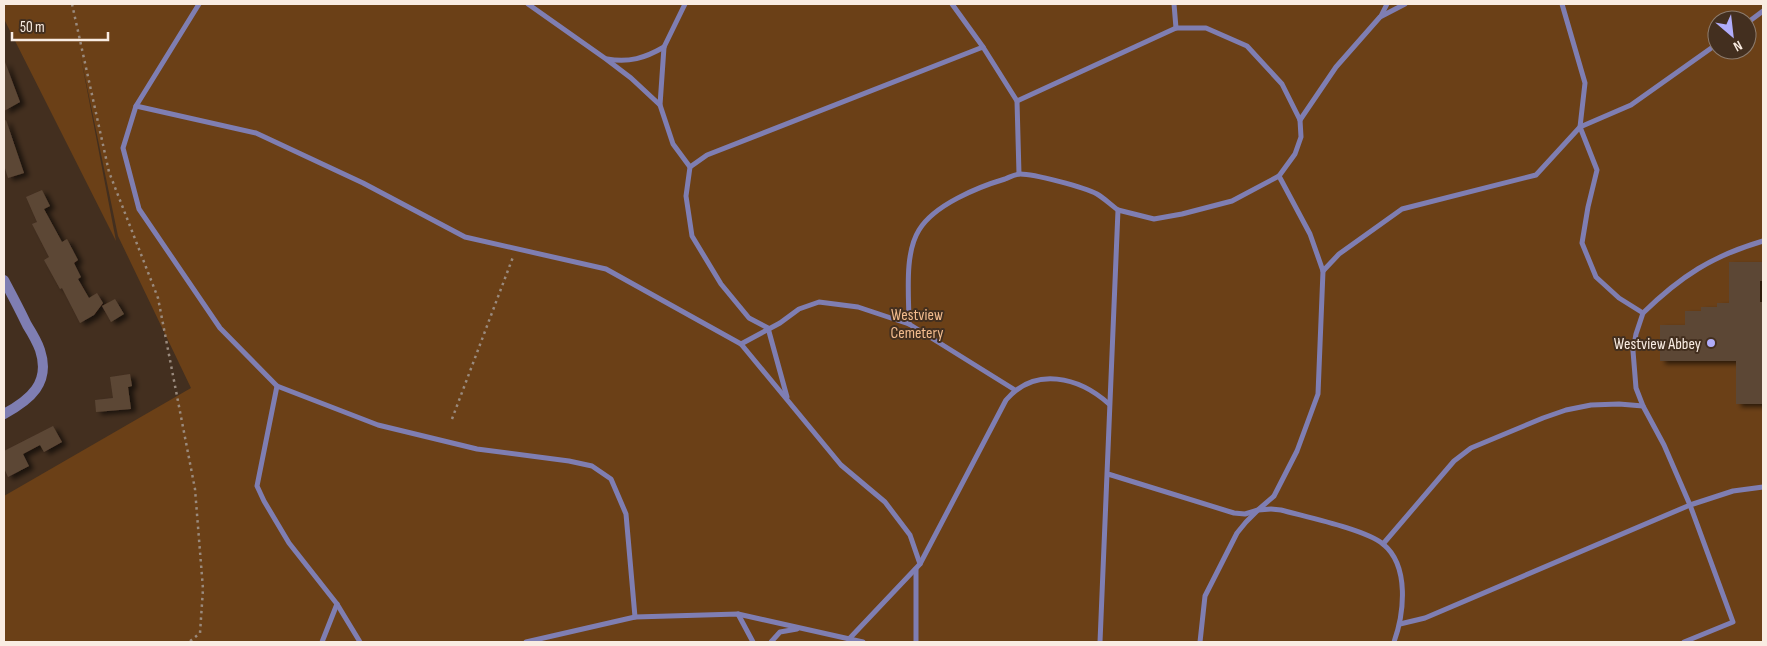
<svg xmlns="http://www.w3.org/2000/svg" width="1767" height="646" viewBox="0 0 1767 646" font-family="'Sofia Sans Condensed',sans-serif">
<defs>
<filter id="shadow"><feDropShadow dx="5" dy="3" stdDeviation="2.5" flood-color="#0009"/></filter>
</defs>
<rect width="100%" height="100%" fill="#432f1f"/>
<path fill="#6b4017" fill-rule="evenodd" d="M4 4H1763V642H4V496L191 388 118 236 80 53 116 241 4 19ZM1717 20H1747V50H1717Z"/>
<g fill="#5c4736" filter="url(#shadow)">
<path d="M5 62 20 102 4 111V63Z"/>
<path d="M6 120 24 173 8 178 4 165V121Z"/>
<path d="M42 190 50 206 44 209 62 242 67 239 78 260 74 263 81 277 78 279 89 298 97 293 103 303 94 315 80 323 62 288 60 289 44 260 49 257 32 224 37 222 26 197Z"/>
<path d="M1729 262H1763V281H1760V302H1763V404H1736V361H1660V325H1685V311H1701V307H1717V303H1729Z"/>
<path d="M115 299 124 314 111 322 102 306Z"/>
<path d="M130 374 132 386 128 387 131 409 96 412 95 400 113 398 110 377Z"/>
<path d="M53 426 62 442 44 452 40 445 23 454 29 466 8 477 4 468V451Z"/>
</g>
<g fill="none" stroke-linecap="round" stroke-linejoin="round">
<g stroke="#9a8a7d" stroke-width="2.5" stroke-dasharray="2.5 4" stroke-linecap="butt">
<path d="M72 4 109 172 158 298 195 489 203 589 200 633 189 642"/>
<path d="M452 419 513 257"/>
</g>
<g stroke="#7f7eb2" stroke-width="5">
<path d="M199 4 136 106 123 148 139 209 220 328 277 386 378 425 477 449 569 461 592 466 611 479 626 514 635 617"/>
<path d="M528 4 606 59 631 78 660 105"/>
<path d="M685 4 664 47 660 105 673 144 690 167 686 196 692 236 721 284 749 318 768 328 787 397"/>
<path d="M952 4 983 47"/>
<path d="M1174 4 1176 28"/>
<path d="M1562 4 1585 83 1580 127 1597 170 1588 207 1582 243 1596 277 1619 298 1643 313 1636 334 1633 351 1636 388 1643 406 1664 445 1690 505 1733 622 1684 642"/>
<path d="M1381 16 1387 4"/>
<path d="M1747 23 1763 11"/>
<path d="M607 59C629 63 645 58 664 47"/>
<path d="M1017 101 1176 28H1206L1247 46 1282 84 1300 120 1301 137 1295 154 1279 176"/>
<path d="M136 106 256 133 363 183 465 237 606 269 741 344 841 465 885 502 910 535 920 564"/>
<path d="M1300 120 1336 67 1380 17 1405 4"/>
<path d="M690 167 707 155 983 47 1017 101 1019 174"/>
<path d="M1323 271 1339 254 1402 209 1536 175 1580 127 1631 105 1717 44"/>
<path d="M1643 313C1681 276 1712 256 1763 241"/>
<path d="M909 324C909 296 904 254 919 230 934 205 978 187 1005 179 1010 177 1015 174 1020 174 1034 174 1084 187 1097 194 1104 198 1111 205 1118 210"/>
<path d="M741 344 780 323 799 309 819 302 858 307 909 324 1015 390"/>
<path d="M277 386 257 486 264 501 289 543 337 604 360 642"/>
<path d="M1383 544 1454 461 1471 448 1543 418 1566 410 1591 405 1619 404 1643 406"/>
<path d="M916 569V642"/>
<path d="M738 614 753 642"/>
<path d="M1400 624 1425 618 1690 505 1733 491 1763 487"/>
<path d="M849 639 920 564 1006 400C1035 366 1079 377 1109 404"/>
<path d="M322 642 337 604"/>
<path d="M526 642 635 617 738 614 863 642"/>
<path d="M771 642 780 632 797 629"/>
<path d="M1100 642 1118 210 1154 219 1182 214 1232 201 1279 176 1310 234 1323 271 1318 394 1297 451 1274 496 1258 510 1245 514 1234 513 1108 474"/>
<path d="M1200 642 1205 596 1237 533 1246 522 1258 510 1271 509 1281 510C1306 517 1364 529 1383 544 1410 566 1404 614 1394 642"/>
</g>
<path stroke="#7f7eb2" stroke-width="10" d="M4 280C12 295 20 310 27 325 32 333 37 341 40 350 51 383 30 400 4 414"/>
</g>
<circle fill="#b1adfa" stroke="#432f1f" stroke-width="2" cx="1711" cy="343" r="5"/>
<g text-anchor="middle" stroke-width="4" stroke-linejoin="round" paint-order="stroke">
<g font-size="16" fill="#f2bb8d" stroke="#432f1f">
<text x="917" y="320">Westview<tspan x="917" dy="18">Cemetery</tspan></text>
</g>
<g font-size="16" fill="#f9ece2" stroke="#432f1f" text-anchor="end">
<text x="1701" y="349">Westview Abbey</text>
</g>
</g>
<rect width="1767" height="646" fill="none" stroke="#f9ece2" stroke-width="10"/>
<g transform="translate(1732 35) rotate(152)"><circle r="24" fill="#432f1f" stroke="#8c7b6d"/>
<path d="M0-4L9 19L0 12L-9 19Z" fill="#b1adfa"/>
<text y="-8" font-size="14" font-weight="bold" text-anchor="middle" fill="#f9ece2">N</text>
</g>
<path d="M12 32v8h96v-8" fill="none" stroke="#f9ece2" stroke-width="2.5"/>
<text x="20" y="32" font-size="15" fill="#f9ece2" stroke="#432f1f" stroke-width="4" paint-order="stroke">50 m</text>
</svg>
